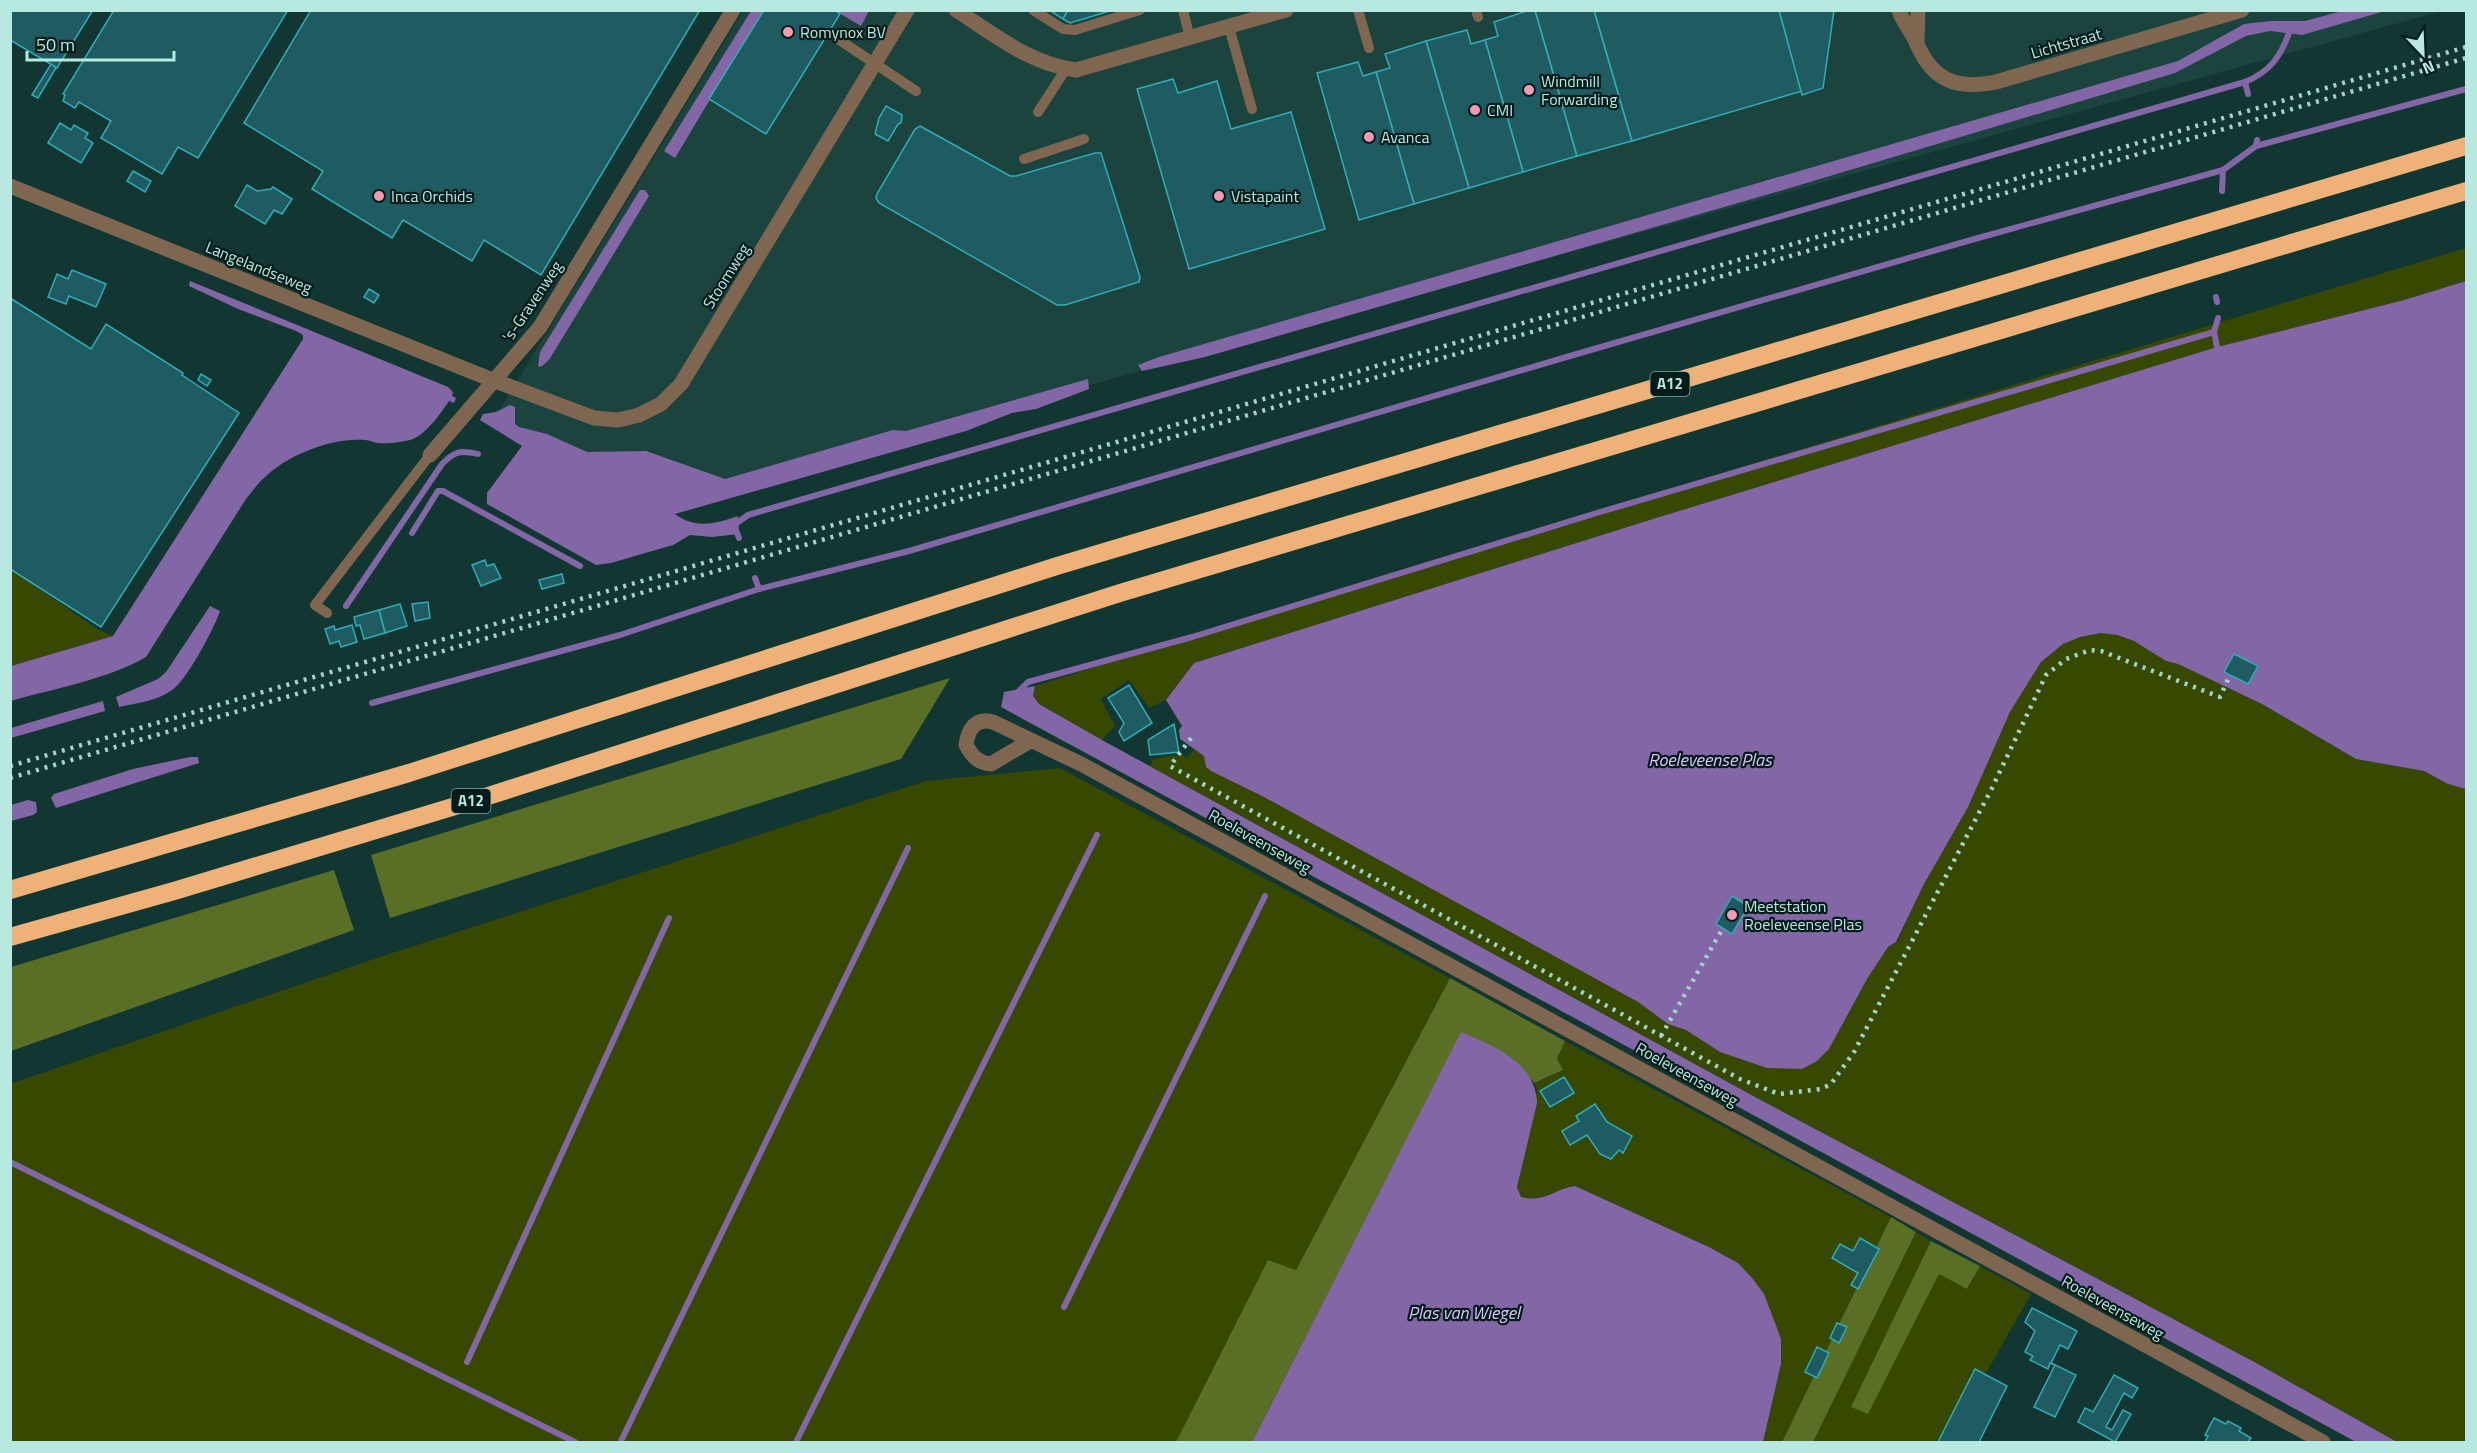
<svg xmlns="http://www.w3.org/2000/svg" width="2477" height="1453" viewBox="0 0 2477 1453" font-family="'Titillium Web',sans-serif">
<rect width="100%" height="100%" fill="#123631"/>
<path fill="#1b443e" d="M743 11H2442L671 501 494 419Z"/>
<g fill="#374800">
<path d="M2466 248V281L2404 300 2217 347 1656 518 1194 663 1166 700 1149 708 1129 680 1101 699 1115 726 1102 740 1039 704 1033 696 1035 686 1435 560Z"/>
<path d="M11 569 96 628 113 636 11 666Z"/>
<path d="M2101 633C2115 634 2131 638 2143 646 2156 653 2162 662 2178 664L2262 704 2356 759 2424 771 2448 784 2466 789V1442H2397L2258 1364 1757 1098 1150 766 1153 759 1182 754 1187 758 1194 749 1204 756 1206 767 1211 771 1264 797 1638 1002 1668 1024 1686 1030 1720 1052 1829 1049 1867 979 1888 947 1897 942 1924 884 1968 807 2010 712 2041 662 2063 644 2080 637Z"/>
<path d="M1060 768 1450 978 1296 1270 1268 1261 1176 1442H11L10 1084 380 957 926 781Z"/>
<path d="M1565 1041 1891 1217 1782 1442H1763L1781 1364V1339L1738 1263 1709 1247 1575 1186C1554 1189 1544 1202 1521 1197L1517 1187 1537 1090 1534 1083 1563 1070 1557 1059Z"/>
<path d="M1916 1232 1931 1241 1852 1407 1868 1413 1939 1273 1967 1289 1980 1266 2031 1294 1947 1442H1813Z"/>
</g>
<g fill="#5a6f26">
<path d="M950 678 901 759 390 918 371 855Z"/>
<path d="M334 870 354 930 11 1051V967Z"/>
<path d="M1450 978 1565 1041 1557 1059 1563 1070 1534 1083 1532 1080 1461 1033 1252 1442H1176L1268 1260 1296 1270Z"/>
<path d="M1891 1217 1916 1232 1813 1442H1782Z"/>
<path d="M1931 1241 1980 1266 1967 1289 1939 1274 1868 1414 1851 1407Z"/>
</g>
<g fill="#8366a6">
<path d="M751 11H763L675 158 664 151Z"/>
<path d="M836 11H869L861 26Z"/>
<path d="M2342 11H2385L2302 35 2270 31 2246 36 2175 73 1776 192 1205 357 1142 371 1138 365 1159 357 2178 61 2244 24 2271 21H2305Z"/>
<path d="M640 190H645L649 196 549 360 541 367 538 366 540 352Z"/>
<path d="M190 281 448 387 453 392 452 396 456 398 454 403 449 401C440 414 426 435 410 440 402 442 387 444 378 443 374 443 370 440 365 440 332 437 287 455 264 478 257 484 252 492 246 499L146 657C106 680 55 688 11 701V666L113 636 303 339V335L296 331 238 309 189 286Z"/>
<path d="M2466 281V789L2448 784 2424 771 2356 759 2262 704 2178 664 2166 661 2134 641 2117 635 2101 633 2080 637 2063 644 2041 662 2010 712 1968 807 1924 884 1896 942 1888 947 1867 979 1829 1049 1817 1061 1802 1069 1767 1068 1720 1052 1686 1030 1668 1024 1638 1002 1264 797 1211 771 1206 767 1204 756 1180 739 1179 730 1182 726 1166 700 1194 663 1656 518 2217 347 2404 300Z"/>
<path d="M1088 379 1089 389 1036 409 1012 413 966 431 675 514C695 529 716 524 738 516L739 534 712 537 690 535 673 545 611 563 596 565 487 504V493L522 446 480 420 483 414 496 412 510 405 515 407V424L519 427 547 434 587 452 646 451 725 479 893 430 906 431Z"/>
<path d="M210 606 220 611C214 629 187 680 172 690 157 701 137 703 119 707L116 697 158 679 166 672Z"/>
<path d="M1035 686 1033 696 1039 704 1102 740 1757 1098 2258 1364 2397 1442H2356L1001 707 1004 692Z"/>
<path d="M103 701 105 711 11 738V728Z"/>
<path d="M190 757H198L199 763 56 808 51 798 54 794 133 769Z"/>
<path d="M28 800 36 802 37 812 33 815 11 821V805Z"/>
<path d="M1461 1032C1493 1046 1536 1062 1537 1103L1517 1187 1521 1197C1544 1203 1554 1189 1575 1186L1709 1247 1738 1263 1753 1279 1764 1294 1781 1339V1364L1763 1442H1252Z"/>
</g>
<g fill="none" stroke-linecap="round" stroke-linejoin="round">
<g stroke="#8366a6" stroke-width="6">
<path d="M2245 82 2248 94"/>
<path d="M2256 146 2466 89"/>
<path d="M2222 191 2223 170 2256 146 2257 140"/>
<path d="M2216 297 2217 302"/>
<path d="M2217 347 2214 332 2218 318"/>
<path d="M412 533 438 491H443L580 566"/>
<path d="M739 538 734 525 748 515 2245 82C2269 72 2280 58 2289 33"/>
<path d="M755 578 759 589"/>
<path d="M346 606 442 464C455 451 460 450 478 454"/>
<path d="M1016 694 1028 682 1192 637 1600 512 2214 332"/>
<path d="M372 703 620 635 759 589 909 551 1563 358 1971 240 2223 170"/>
<path d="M10 1162 575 1442"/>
<path d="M1064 1307 1265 896"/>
<path d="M467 1362 669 918"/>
<path d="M621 1441 908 848"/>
<path d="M796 1442 1097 835"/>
</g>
</g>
<g fill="#1e5c62" stroke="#32acb7" stroke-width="1.5">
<path d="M10 10H93L57 68 12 41 10 43Z"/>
<path d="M114 10H288L198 158 178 147 162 174 101 138 111 121 79 102 75 108 63 101 65 95 63 94Z"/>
<path d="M311 10H700L541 275 484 240 472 261 403 220 392 238 312 189 323 171 244 123Z"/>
<path d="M764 10H835L840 14 766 134 709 99Z"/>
<path d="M1049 10H1068L1063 19Z"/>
<path d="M1068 10H1113L1070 23 1063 19Z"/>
<path d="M1530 10H1535L1577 156 1523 172 1485 40 1498 36 1494 22Z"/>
<path d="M1535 10H1594L1632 141 1577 156Z"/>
<path d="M1594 10H1779L1802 91 1632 141Z"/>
<path d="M1779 10H1834L1823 88 1802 95Z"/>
<path d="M1467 30 1471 44 1485 40 1523 172 1469 188 1426 41Z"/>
<path d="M1426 41 1469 188 1414 204 1376 72 1390 68 1385 54Z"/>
<path d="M1358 62 1363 76 1376 72 1414 204 1359 220 1317 73Z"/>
<path d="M51 64 56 68 38 98 32 95Z"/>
<path d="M1173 79 1178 93 1217 81 1231 129 1291 112 1325 229 1189 269 1137 89Z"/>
<path d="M886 106 902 115 901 123 898 124 888 141 875 134 879 118Z"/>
<path d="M60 123 71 130 74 125 88 133 85 138 93 143 81 163 48 143Z"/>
<path d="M920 126 1010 176H1016L1095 153H1101L1140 277 1139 282 1065 305H1057L879 203 876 198 877 194 915 129Z"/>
<path d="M133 171 151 181 145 192 127 181Z"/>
<path d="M247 185 257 191 271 189 273 187 292 199 282 214 274 210 265 224 235 206Z"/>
<path d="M72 270 106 284 96 307 69 296 66 304 48 297 57 274 68 279Z"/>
<path d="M369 289 379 295 374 303 364 297Z"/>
<path d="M10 298 91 349 106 324 183 373 182 375 239 413 101 627 10 569Z"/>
<path d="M201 374 211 380 207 386 198 380Z"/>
<path d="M485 560 487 566 494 564 501 578 481 586 472 565Z"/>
<path d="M562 574 564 583 542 589 539 580Z"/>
<path d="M428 602 430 618 415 621 412 604Z"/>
<path d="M400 604 407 626 385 633 379 610Z"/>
<path d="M379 610 385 633 364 639 360 625 356 626 354 617Z"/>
<path d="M352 625 357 642 341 647 339 641 330 644 325 629 334 626 335 630Z"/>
<path d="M2234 654 2258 666 2248 684 2224 672Z"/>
<path d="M1129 685 1152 723 1124 741 1119 732 1124 723 1108 698Z"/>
<path d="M1174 724 1179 752 1150 755 1148 740Z"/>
<path d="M1732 896 1748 906 1732 934 1716 924Z"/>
<path d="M1564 1077 1574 1093 1550 1107 1540 1091Z"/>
<path d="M1595 1104 1607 1122 1632 1136 1623 1153 1619 1150 1611 1159 1600 1154 1587 1135 1570 1145 1562 1131 1579 1121 1576 1116Z"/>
<path d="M1860 1238 1879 1249 1858 1289 1851 1285 1858 1273 1832 1258 1840 1244 1853 1251Z"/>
<path d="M2032 1308 2077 1331 2068 1349 2060 1345 2051 1363 2076 1375 2055 1417 2034 1407 2055 1365 2050 1363 2048 1369 2030 1360 2033 1356 2025 1352 2035 1331 2025 1322Z"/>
<path d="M1837 1323 1847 1327 1839 1343 1830 1338Z"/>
<path d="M1817 1347 1829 1353 1817 1378 1805 1372Z"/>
<path d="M1975 1369 2007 1386 1979 1442H1938Z"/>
<path d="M2114 1375 2138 1388 2132 1398 2124 1393 2106 1427 2112 1430 2123 1410 2131 1414 2115 1442 2078 1422 2085 1408 2093 1412Z"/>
<path d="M2214 1418 2226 1424 2228 1421 2241 1428 2239 1431 2251 1438 2248 1442H2205L2208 1436 2205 1435Z"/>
</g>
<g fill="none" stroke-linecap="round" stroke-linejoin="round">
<g stroke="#7f6650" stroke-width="10">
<path d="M1033 10 1063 29 1075 30 1140 10"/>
<path d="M1183 10 1190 38"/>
<path d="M1358 10 1369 48"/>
<path d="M1476 10 1478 17"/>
<path d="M1229 27 1252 109"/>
<path d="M838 39 916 91"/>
<path d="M1038 112 1066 69"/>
<path d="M1024 159 1084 139"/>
<path d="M327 613 315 605 430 455"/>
</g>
<g stroke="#7f6650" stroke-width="15">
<path d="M956 10C995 35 1030 64 1076 70L1286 10"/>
<path d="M1899 10C1903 23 1912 32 1917 44 1933 81 1957 90 1996 82L2242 10"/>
<path d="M1917 44 1918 10"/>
<path d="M10 186 495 381 594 418 618 420 639 415 661 404 681 384 907 10"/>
<path d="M430 455 540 327 733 10"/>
<path d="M1030 741 991 764C978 763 972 756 966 745 968 729 976 717 993 722L1081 764 2323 1442"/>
</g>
<g stroke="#eeb178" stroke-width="18">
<path d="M10 890 409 773 1057 566 2466 146"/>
<path d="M10 937 174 891 482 798 1120 593 2466 191"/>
</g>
<g stroke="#a3d4cc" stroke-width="4.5" stroke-dasharray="3 6" stroke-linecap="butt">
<path d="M1191 738 1170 766 1740 1079 1779 1094 1821 1089 1831 1084 1854 1052 1992 788 2046 675 2066 659 2090 650 2101 651 2220 697 2230 675"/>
<path d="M10 766 2466 47"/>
<path d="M10 778 2466 58"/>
<path d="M1661 1036 1723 928"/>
</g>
</g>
<g fill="#f29aaf" stroke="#041c19" stroke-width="2">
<circle cx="788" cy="32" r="6"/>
<circle cx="1529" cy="90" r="6"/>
<circle cx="1475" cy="110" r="6"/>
<circle cx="1369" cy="137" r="6"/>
<circle cx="379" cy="196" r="6"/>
<circle cx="1219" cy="196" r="6"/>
<circle cx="1732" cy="915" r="6"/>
</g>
<g text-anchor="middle" stroke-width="4.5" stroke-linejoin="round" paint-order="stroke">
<g fill="#041c19" stroke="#81aca5" stroke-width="1.5">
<rect x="1650.5" y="372" width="39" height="24" rx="4.5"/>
<rect x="451.5" y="789" width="39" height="24" rx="4.5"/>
</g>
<g font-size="15" font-weight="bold" fill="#b7e9e1">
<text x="1670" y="389">A12</text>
<text x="471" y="806">A12</text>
</g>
<g font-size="16" fill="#b7e9e1" stroke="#041c19" text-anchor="start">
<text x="800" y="38">Romynox BV</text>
<text x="1541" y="87">Windmill<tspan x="1541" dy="18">Forwarding</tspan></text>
<text x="1487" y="116">CMI</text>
<text x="1381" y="143">Avanca</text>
<text x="391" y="202">Inca Orchids</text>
<text x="1231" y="202">Vistapaint</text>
<text x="1744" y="912">Meetstation<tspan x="1744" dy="18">Roeleveense Plas</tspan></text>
</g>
<g font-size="16" fill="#b7e9e1" stroke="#041c19">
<text transform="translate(2066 43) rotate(-16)" y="6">Lichtstraat</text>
<text transform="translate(259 267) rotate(22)" y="6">Langelandseweg</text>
<text transform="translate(726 276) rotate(-58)" y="6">Stoomweg</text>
<text transform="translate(532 301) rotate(-56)" y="6">'s-Gravenweg</text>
<text transform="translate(1260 841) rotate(29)" y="6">Roeleveenseweg</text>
<text transform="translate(1687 1074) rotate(29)" y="6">Roeleveenseweg</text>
<text transform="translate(2113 1307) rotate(29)" y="6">Roeleveenseweg</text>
</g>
<g font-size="18" font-style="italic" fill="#dac3fa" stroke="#041c19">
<text x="1710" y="766">Roeleveense Plas</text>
<text x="1464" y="1319">Plas van Wiegel</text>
</g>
</g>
<rect width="2477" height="1453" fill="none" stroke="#b7e9e1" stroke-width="24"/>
<g transform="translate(2423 54) rotate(157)" stroke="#041c19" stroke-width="4.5" paint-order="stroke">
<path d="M0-4.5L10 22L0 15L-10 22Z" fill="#b7e9e1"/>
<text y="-9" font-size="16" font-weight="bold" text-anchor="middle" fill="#b7e9e1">N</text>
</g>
<path d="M27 51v9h147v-9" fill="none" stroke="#b7e9e1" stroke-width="3"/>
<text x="36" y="51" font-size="18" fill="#b7e9e1" stroke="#041c19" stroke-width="4.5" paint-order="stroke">50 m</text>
</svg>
